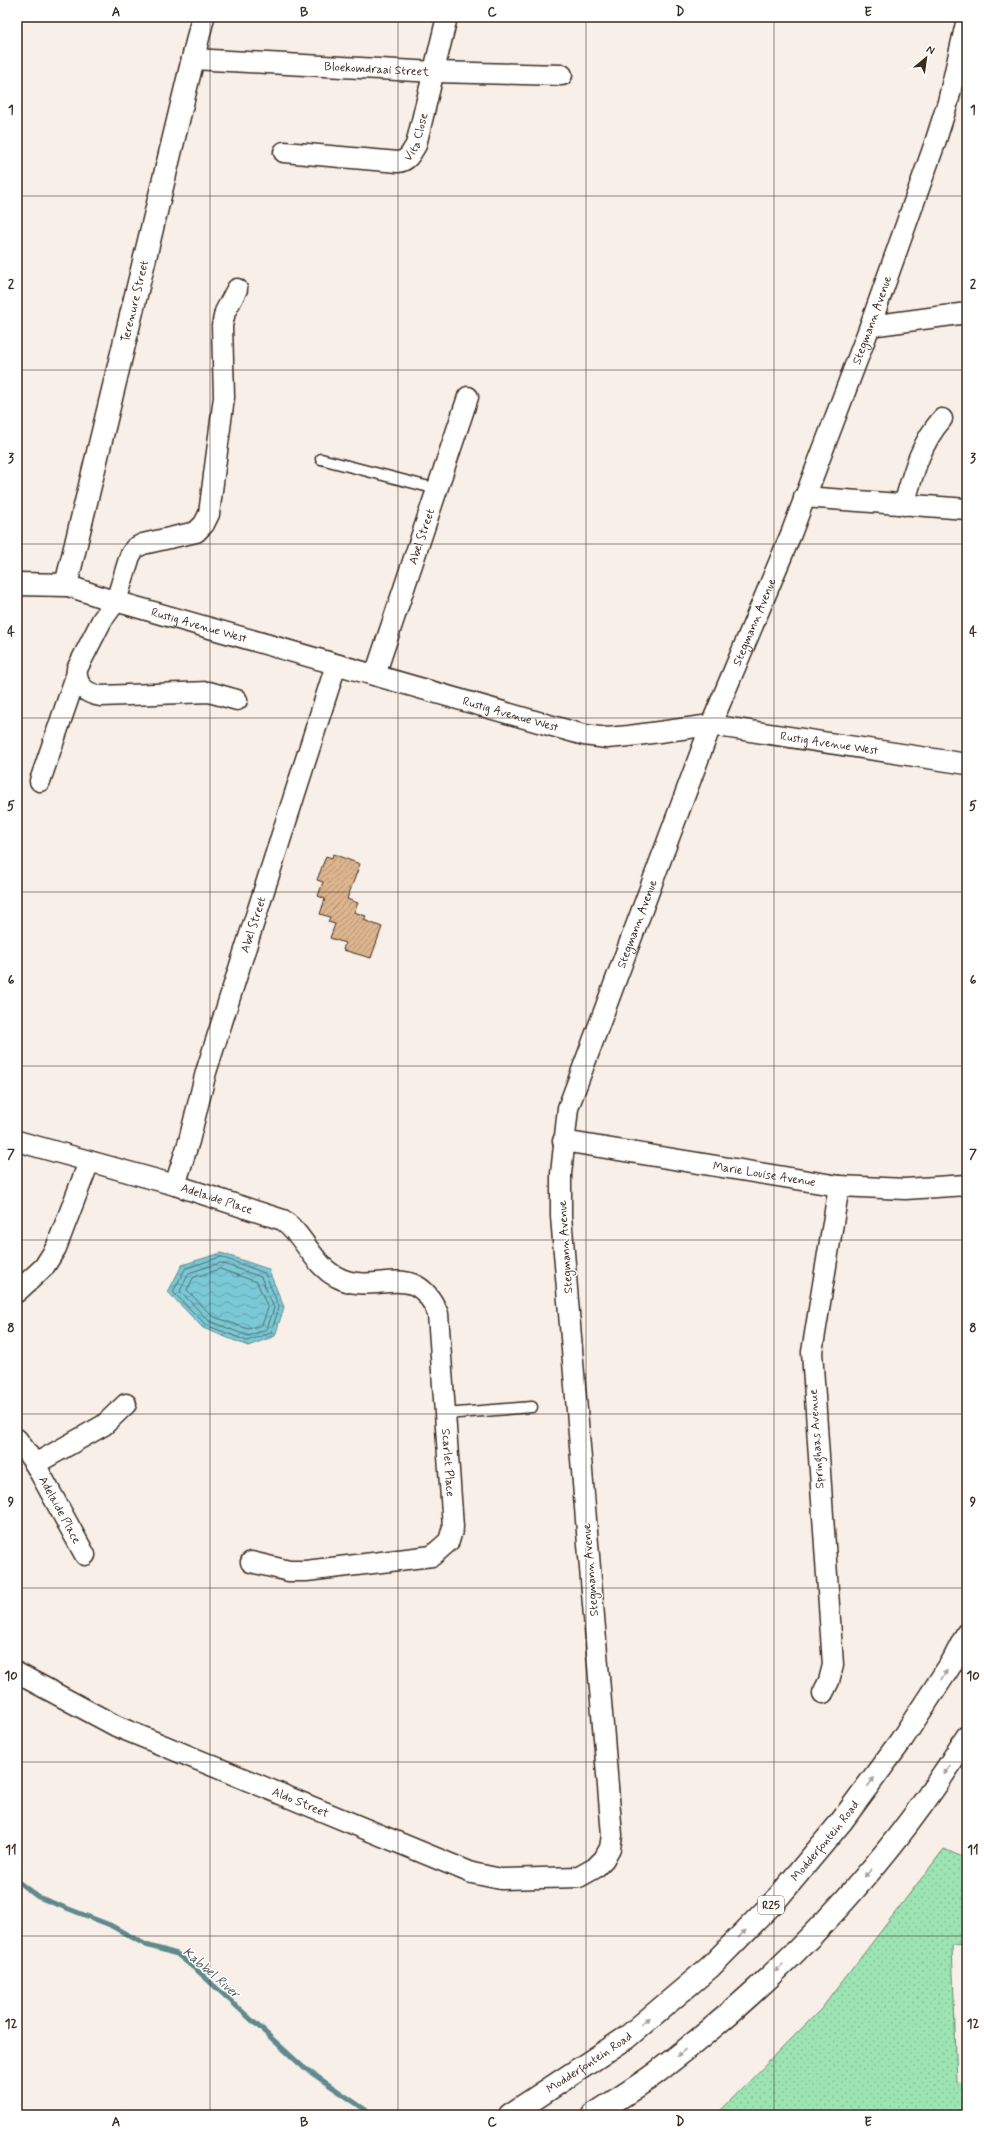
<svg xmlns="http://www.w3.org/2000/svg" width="984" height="2132" viewBox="0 0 984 2132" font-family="Mynerve,sans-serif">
<defs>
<pattern id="grass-dots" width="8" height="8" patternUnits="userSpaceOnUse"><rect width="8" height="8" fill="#9ce4b3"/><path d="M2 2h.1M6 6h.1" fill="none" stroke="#87c49a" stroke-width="1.8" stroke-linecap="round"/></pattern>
<pattern id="water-waves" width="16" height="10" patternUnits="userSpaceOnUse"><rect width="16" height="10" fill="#7ac9d7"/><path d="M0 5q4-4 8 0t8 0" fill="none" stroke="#65a3ae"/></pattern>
<pattern id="building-hatch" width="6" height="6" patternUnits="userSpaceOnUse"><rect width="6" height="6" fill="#ddb58e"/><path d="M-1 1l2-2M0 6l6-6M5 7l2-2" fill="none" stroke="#b49373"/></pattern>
</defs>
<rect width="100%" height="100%" fill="#f8f0e8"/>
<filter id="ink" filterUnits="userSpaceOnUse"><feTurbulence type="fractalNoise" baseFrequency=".025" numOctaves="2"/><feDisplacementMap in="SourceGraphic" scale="8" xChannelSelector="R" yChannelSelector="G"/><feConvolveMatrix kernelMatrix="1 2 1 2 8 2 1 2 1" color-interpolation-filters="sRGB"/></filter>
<g filter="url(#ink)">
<path fill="url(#grass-dots)" stroke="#6c8768" d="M944 1849 967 1859V1944L952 1945 957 2083 967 2084V2115H716L822 2008Z"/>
<path fill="url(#water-waves)" stroke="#61898d" d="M221 1253 268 1269 284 1307 275 1336 248 1346 203 1328 168 1292 182 1265Z"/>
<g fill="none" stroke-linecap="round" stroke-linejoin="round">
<g stroke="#546a68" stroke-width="1">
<path d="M221 1257 265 1273 279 1307 271 1333 247 1341 206 1325 173 1292 185 1269Z"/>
<path d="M221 1263 261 1277 274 1308 267 1329 248 1336 209 1321 180 1291 189 1273Z"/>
<path d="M220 1269 257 1282 268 1308 262 1325 248 1329 212 1316 187 1290 193 1278Z"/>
</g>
<path stroke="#61898d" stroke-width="5" d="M17 1881 38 1897 110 1925 146 1945 177 1954 199 1972 303 2067 373 2115"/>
</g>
<path fill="url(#building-hatch)" stroke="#3b2a1e" d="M333 854 360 864 347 899 358 903 354 912 366 916 364 920 382 927 371 958 343 950 345 943 330 938 335 924 328 922 330 917 320 914 325 899 318 896 323 882 317 880 326 856 332 858Z"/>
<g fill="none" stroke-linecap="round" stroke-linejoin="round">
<g stroke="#3b2a1e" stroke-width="13">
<g id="service">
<path d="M321 459 437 489"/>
<path d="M445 1414 532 1407"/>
</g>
</g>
<g stroke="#3b2a1e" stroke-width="23">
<g id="minor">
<path id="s1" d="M193 59 435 72 562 75"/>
<path id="s2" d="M284 152 398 162C408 161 411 153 416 145L447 17"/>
<path d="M237 289 225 312 222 326 224 397 209 514 204 524 196 532 143 544 135 548 130 556 116 601 102 620 77 669C75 685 86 694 101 696L209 692 237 700"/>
<path d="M870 326 967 313"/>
<path d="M804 497 967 509"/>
<path d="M904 505C913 474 920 444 942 419"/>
<path id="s3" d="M66 585 101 597 584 735 607 738 629 736 711 725 967 764"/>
<path id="s4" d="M375 675 468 397"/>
<path d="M40 781 76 676"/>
<path id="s5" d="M17 1141 175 1185 283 1220C304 1235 313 1265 337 1277 376 1298 415 1256 438 1314L453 1527 449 1541 432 1556 306 1571H289L251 1562"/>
<path id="s6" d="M563 1141 839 1186 905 1189 967 1185"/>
<path id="s7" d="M175 1185 189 1141 206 1072 336 665"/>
<path d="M17 1292 44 1267 56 1248 89 1162"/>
<path id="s8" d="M17 1439 35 1464 85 1555"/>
<path d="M35 1464 104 1425 126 1404"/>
<path id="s9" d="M17 1673 116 1726 472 1873 501 1879 579 1877 595 1868 604 1859 610 1848 612 1835 561 1216V1174L568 1108 711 725 791 534 870 326 934 146 948 102 967 19"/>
<path d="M823 1693 829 1681 833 1665 812 1352 839 1186"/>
</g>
</g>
<g stroke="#3b2a1e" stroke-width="25">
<g id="tertiary">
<path id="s10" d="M17 584 66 585 203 17"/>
</g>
</g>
<g stroke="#3b2a1e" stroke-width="25">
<g id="primary">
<path id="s11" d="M510 2115 626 2038 710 1967 775 1901 841 1822 900 1742 953 1661 967 1634"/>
<path d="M593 2115C614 2101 636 2088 656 2073 777 1981 888 1867 967 1737"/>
</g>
</g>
<use href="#service" stroke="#fff" stroke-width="10"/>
<use href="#minor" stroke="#fff" stroke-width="20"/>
<use href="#tertiary" stroke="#fff" stroke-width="22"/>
<use href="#primary" stroke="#fff" stroke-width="22"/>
</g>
<defs><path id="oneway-solid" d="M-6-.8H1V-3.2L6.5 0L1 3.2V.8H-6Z"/></defs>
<g fill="#a79f9a">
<use href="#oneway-solid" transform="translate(944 1675) rotate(-57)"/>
<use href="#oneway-solid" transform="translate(947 1770) rotate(122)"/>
<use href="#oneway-solid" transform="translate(871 1782) rotate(-53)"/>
<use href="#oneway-solid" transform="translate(868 1873) rotate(132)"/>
<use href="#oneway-solid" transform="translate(742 1934) rotate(-45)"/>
<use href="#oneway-solid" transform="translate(779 1968) rotate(135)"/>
<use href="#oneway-solid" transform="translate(645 2021) rotate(-40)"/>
<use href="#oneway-solid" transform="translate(681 2053) rotate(141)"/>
</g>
</g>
<path fill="none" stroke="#3b2a1e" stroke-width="1" stroke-opacity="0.55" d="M210 17V2115M398 17V2115M586 17V2115M774 17V2115M17 196H967M17 370H967M17 544H967M17 718H967M17 892H967M17 1066H967M17 1240H967M17 1414H967M17 1588H967M17 1762H967M17 1936H967"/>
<g text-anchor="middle" stroke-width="3" stroke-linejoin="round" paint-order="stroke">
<rect fill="#fff" stroke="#766a62" stroke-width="1" x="758" y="1896" width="26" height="18" rx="3"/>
<g font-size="11" font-weight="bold" fill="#3b2a1e">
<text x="771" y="1909">R25</text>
</g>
<g font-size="12" fill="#3b2a1e" stroke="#fff">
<text dy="4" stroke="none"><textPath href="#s1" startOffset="184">Bloekomdraai Street</textPath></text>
<text dy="4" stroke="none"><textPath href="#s2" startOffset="148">Vita Close</textPath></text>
<text dy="4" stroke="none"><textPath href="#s10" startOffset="341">Terenure Street</textPath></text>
<text dy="4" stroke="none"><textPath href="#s9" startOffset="2236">Stegmann Avenue</textPath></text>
<text dy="4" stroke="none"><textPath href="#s4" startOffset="146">Abel Street</textPath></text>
<text dy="4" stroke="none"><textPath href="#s9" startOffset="1912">Stegmann Avenue</textPath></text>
<text dy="4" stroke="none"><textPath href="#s3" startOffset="139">Rustig Avenue West</textPath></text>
<text dy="4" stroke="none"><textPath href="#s3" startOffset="463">Rustig Avenue West</textPath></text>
<text dy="4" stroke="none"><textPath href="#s3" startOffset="787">Rustig Avenue West</textPath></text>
<text dy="4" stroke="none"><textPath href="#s9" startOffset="1588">Stegmann Avenue</textPath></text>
<text dy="4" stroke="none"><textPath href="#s7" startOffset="272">Abel Street</textPath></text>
<text dy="4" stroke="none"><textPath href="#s6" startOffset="204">Marie Louise Avenue</textPath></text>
<text dy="4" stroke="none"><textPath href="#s5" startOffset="208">Adelaide Place</textPath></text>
<text transform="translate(565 1247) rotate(-94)" y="4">Stegmann Avenue</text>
<text transform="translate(816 1439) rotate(-94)" y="4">Springhaas Avenue</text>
<text dy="4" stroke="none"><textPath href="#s5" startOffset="623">Scarlet Place</textPath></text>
<text dy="4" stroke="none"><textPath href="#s8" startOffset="83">Adelaide Place</textPath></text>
<text transform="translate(590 1570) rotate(-95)" y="4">Stegmann Avenue</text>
<text dy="4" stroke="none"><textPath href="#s9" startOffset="312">Aldo Street</textPath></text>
<text dy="4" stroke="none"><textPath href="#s11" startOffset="420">Modderfontein Road</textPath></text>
<text dy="4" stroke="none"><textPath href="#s11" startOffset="95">Modderfontein Road</textPath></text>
</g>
<g font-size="13" font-style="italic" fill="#4e5a56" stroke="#fff">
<text transform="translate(212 1972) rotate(41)" y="5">Kabbel River</text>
</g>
</g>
<rect width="984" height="2132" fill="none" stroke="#fff" stroke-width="44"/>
<g transform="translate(926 58) rotate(29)" stroke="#ffffff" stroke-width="3" paint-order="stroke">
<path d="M0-3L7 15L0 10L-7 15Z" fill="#3b2a1e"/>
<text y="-6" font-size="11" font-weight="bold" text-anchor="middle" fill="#3b2a1e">N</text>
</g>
<rect x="22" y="22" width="940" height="2088" fill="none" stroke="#3b2a1e" stroke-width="1.5"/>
<g font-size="13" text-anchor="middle" font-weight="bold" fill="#3b2a1e">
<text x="116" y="16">A</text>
<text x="304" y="16">B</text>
<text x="492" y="16">C</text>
<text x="680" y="16">D</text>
<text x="868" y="16">E</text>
<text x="11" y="114">1</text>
<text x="973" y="114">1</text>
<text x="11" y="288">2</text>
<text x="973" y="288">2</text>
<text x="11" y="462">3</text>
<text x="973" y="462">3</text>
<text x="11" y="636">4</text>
<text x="973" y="636">4</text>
<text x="11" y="810">5</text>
<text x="973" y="810">5</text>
<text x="11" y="984">6</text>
<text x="973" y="984">6</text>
<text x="11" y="1158">7</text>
<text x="973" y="1158">7</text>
<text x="11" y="1332">8</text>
<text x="973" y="1332">8</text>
<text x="11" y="1506">9</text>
<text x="973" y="1506">9</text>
<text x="11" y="1680">10</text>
<text x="973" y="1680">10</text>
<text x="11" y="1854">11</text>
<text x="973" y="1854">11</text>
<text x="11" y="2028">12</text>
<text x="973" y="2028">12</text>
<text x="116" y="2126">A</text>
<text x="304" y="2126">B</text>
<text x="492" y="2126">C</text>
<text x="680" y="2126">D</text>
<text x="868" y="2126">E</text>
</g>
</svg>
